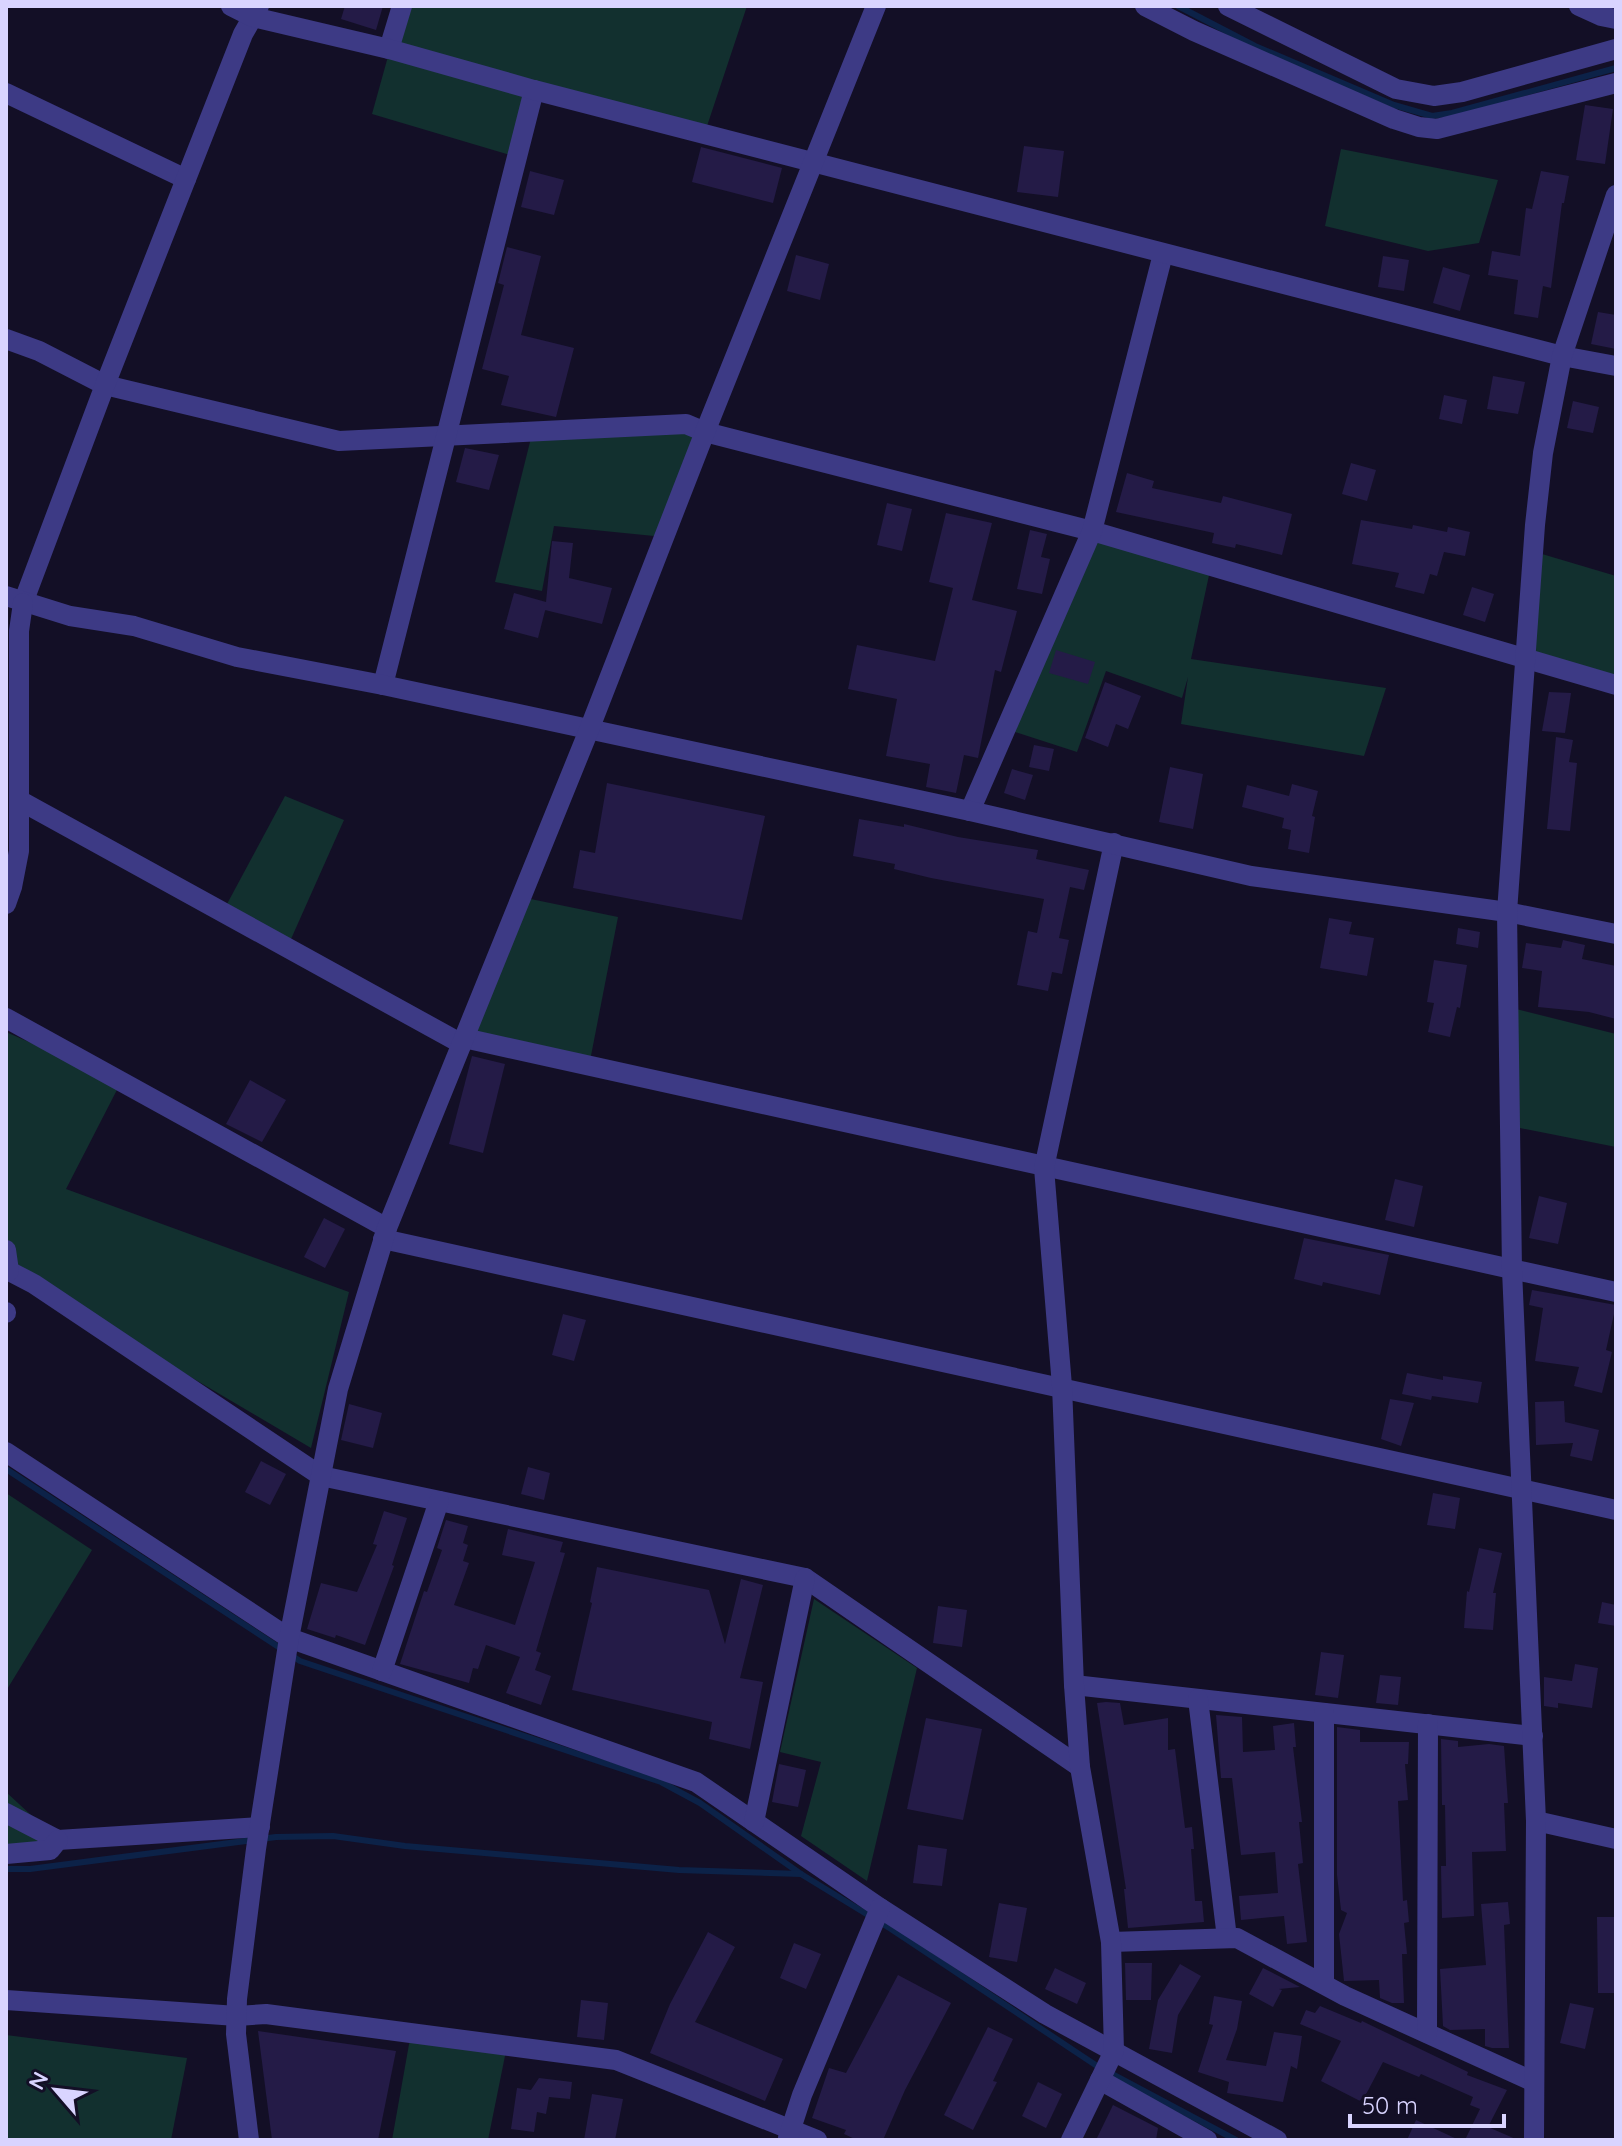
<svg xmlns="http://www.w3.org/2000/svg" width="1622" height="2146" viewBox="0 0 1622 2146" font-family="Quicksand,sans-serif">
<rect width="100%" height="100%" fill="#130f26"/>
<g fill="#12302f">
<path d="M402 6H747L704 135 534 90 517 157 372 114Z"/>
<path d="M1341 149 1498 180 1479 243 1428 251 1325 226Z"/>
<path d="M533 430H701L664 537 554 526 542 591 495 582Z"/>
<path d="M1092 531 1211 566 1191 659 1386 688 1364 756 1181 724 1188 677 1182 698 1106 671 1077 752 1006 729Z"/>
<path d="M1542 554 1616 576V675L1527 660Z"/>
<path d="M285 796 344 820 287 948 227 904Z"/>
<path d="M521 897 618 917 589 1066 464 1038Z"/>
<path d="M1508 1007 1616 1034V1147L1510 1126Z"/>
<path d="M6 1032 121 1082 66 1189 349 1292 311 1448 6 1268Z"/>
<path d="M6 1493 92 1550 6 1691Z"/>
<path d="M814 1599 917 1668 867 1881 801 1836 821 1762 780 1752Z"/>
<path d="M6 1792 58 1840 6 1846Z"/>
<path d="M411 2033 507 2046 488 2140H392Z"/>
<path d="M6 2035 187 2058 171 2140H6Z"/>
</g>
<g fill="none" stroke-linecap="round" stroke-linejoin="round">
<g stroke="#0c2248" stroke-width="6">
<path d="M1178 6 1255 46 1394 105 1432 116 1452 113 1616 68"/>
<path d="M6 1469 300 1661 661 1782 700 1803 801 1874 891 1929 1097 2066 1236 2140"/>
<path d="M6 1869H30L276 1837 333 1836 405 1846 679 1870 801 1874"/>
</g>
</g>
<g fill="#241b47">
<path d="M345 6H383L376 30 341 19Z"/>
<path d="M1585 105 1613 109 1605 164 1576 160Z"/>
<path d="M1024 146 1064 151 1058 197 1017 192Z"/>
<path d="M701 147 782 168 773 203 692 182Z"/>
<path d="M530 171 564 180 554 215 521 207Z"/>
<path d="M1541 171 1569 176 1564 203H1562L1551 288 1543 286 1538 318 1514 314 1518 280 1488 275 1492 251 1520 256 1526 208 1532 209Z"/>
<path d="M507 247 541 256 521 335 574 348 556 417 501 405 509 376 482 369 504 285 498 283Z"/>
<path d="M796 255 829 264 820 300 787 291Z"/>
<path d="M1383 256 1409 260 1404 291 1378 287Z"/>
<path d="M1443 267 1470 275 1460 311 1433 303Z"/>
<path d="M1598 312 1616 315V349L1591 344Z"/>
<path d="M1493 376 1525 382 1518 414 1487 409Z"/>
<path d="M1444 395 1467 400 1462 424 1439 419Z"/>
<path d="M1573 401 1599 407 1593 433 1567 428Z"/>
<path d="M465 448 499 455 489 490 456 482Z"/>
<path d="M1351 463 1376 470 1367 501 1342 494Z"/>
<path d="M1127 473 1154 481 1152 488 1221 503 1223 496 1292 514 1282 555 1236 544 1235 548 1212 543 1214 533 1116 512Z"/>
<path d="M887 503 912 509 902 551 877 545Z"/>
<path d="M946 513 992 523 972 600 1017 611 1001 672 995 670 978 758 964 755 956 793 926 787 930 764 886 756 897 699 848 689 857 645 935 661 953 588 929 582Z"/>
<path d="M1361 520 1412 529 1413 525 1447 532 1448 527 1470 532 1465 556 1444 552 1437 576 1430 574 1424 594 1395 587 1399 573 1352 564Z"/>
<path d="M1030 530 1047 534 1041 557 1050 559 1042 594 1017 589Z"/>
<path d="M552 541 573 543 569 578 612 588 602 624 545 610 546 607 538 638 504 629 514 593 546 602Z"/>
<path d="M1472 587 1494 594 1485 622 1463 615Z"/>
<path d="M1056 650 1095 662 1088 684 1049 673Z"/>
<path d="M1105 682 1141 696 1128 729 1116 724 1108 747 1085 738Z"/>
<path d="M1549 692 1571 693 1565 733 1542 731Z"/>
<path d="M1556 737 1573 740 1569 762 1577 763 1570 831 1547 829Z"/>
<path d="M1034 745 1054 749 1049 771 1029 767Z"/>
<path d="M1170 767 1203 774 1193 829 1159 822Z"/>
<path d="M1012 769 1033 775 1025 800 1004 793Z"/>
<path d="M607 783 765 816 742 920 573 888 580 850 595 853Z"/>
<path d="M1292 784 1318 791 1312 816 1315 817 1309 853 1288 849 1291 830 1282 828 1284 818 1242 807 1247 785 1289 796Z"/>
<path d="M859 819 904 827V824L958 837 1038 850 1036 859 1089 870 1084 890 1070 887 1059 938 1069 940 1062 974 1052 972 1048 991 1017 985 1028 931 1037 933 1044 899 931 878 894 869 895 864 853 856Z"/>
<path d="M1329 918 1352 922 1349 934 1374 938 1367 976 1320 968Z"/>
<path d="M1458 928 1480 932 1478 948 1456 944Z"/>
<path d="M1563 940 1585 945 1582 959 1616 966V1019L1589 1012 1538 1007 1542 971 1522 968 1526 943 1561 948Z"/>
<path d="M1434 960 1467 965 1460 1008 1457 1007 1450 1037 1428 1032 1434 1003 1427 1002Z"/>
<path d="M472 1056 505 1064 483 1153 449 1144Z"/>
<path d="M250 1080 286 1100 262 1142 226 1124Z"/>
<path d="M1395 1179 1423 1186 1414 1227 1385 1220Z"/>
<path d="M1539 1196 1567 1203 1558 1244 1529 1238Z"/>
<path d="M324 1218 345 1229 325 1268 304 1257Z"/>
<path d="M1304 1238 1389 1255 1380 1295 1323 1282 1322 1286 1294 1279Z"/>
<path d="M1532 1290 1616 1305 1606 1350 1612 1352 1602 1393 1574 1386 1579 1367 1535 1361 1543 1308 1529 1305Z"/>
<path d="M563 1314 586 1320 574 1361 552 1355Z"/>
<path d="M1407 1373 1443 1380V1376L1482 1382 1478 1403 1432 1396 1431 1400 1402 1394Z"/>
<path d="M1390 1399 1414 1403 1401 1446 1381 1439Z"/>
<path d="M1564 1401 1565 1422 1599 1430 1592 1461 1570 1456 1573 1443 1536 1445 1535 1402Z"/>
<path d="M349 1404 382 1413 373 1448 341 1440Z"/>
<path d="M261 1461 286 1474 270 1505 245 1492Z"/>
<path d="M528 1467 550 1473 544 1500 521 1494Z"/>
<path d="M1433 1493 1460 1498 1455 1529 1427 1525Z"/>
<path d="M384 1511 407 1518 392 1565 394 1566 365 1645 336 1635 335 1638 307 1629 321 1583 357 1592 377 1545 373 1544Z"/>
<path d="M446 1520 468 1526 463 1543 468 1545 463 1561 469 1563 454 1605 515 1625 535 1562 502 1555 508 1529 563 1542 560 1552 565 1553 536 1651 541 1653 535 1670 551 1676 541 1705 506 1693 520 1657 486 1645 478 1669 473 1668 469 1683 400 1664 424 1591 427 1592 442 1550 437 1548Z"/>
<path d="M1479 1548 1502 1553 1493 1593H1496L1493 1630 1464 1628 1467 1591 1469 1592Z"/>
<path d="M597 1567 709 1590 725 1644 741 1579 763 1585 740 1678 763 1682 750 1749 709 1739 712 1722 572 1690 592 1603 590 1602Z"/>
<path d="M1602 1602 1616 1605V1626L1598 1623Z"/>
<path d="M938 1606 967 1610 962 1647 933 1643Z"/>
<path d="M1321 1652 1344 1655 1338 1698 1315 1695Z"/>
<path d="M1575 1664 1598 1668 1592 1708 1558 1703V1708L1544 1706V1677L1572 1681Z"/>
<path d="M1380 1675 1401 1677 1398 1705 1376 1703Z"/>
<path d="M1106 1702 1120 1703 1124 1725 1168 1718V1750L1175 1749 1185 1828 1192 1827 1194 1849H1191L1195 1901H1202L1204 1922 1128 1928 1124 1889H1126L1097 1703Z"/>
<path d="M1216 1715 1242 1717 1243 1752 1275 1750 1273 1726 1294 1723 1296 1747H1293L1302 1822H1299L1303 1863 1298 1864 1307 1942 1287 1944 1284 1916 1241 1920 1239 1896 1278 1893 1275 1852 1241 1855 1232 1778H1221Z"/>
<path d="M926 1718 982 1729 963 1820 907 1809Z"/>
<path d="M1337 1727 1360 1730V1742H1409L1408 1764H1405L1408 1800 1398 1801 1403 1901 1407 1900 1409 1922 1404 1923 1407 1954H1402L1404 2003H1392L1380 1998 1379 1980 1344 1981 1339 1934 1347 1913 1341 1910 1337 1875Z"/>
<path d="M1441 1739 1458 1741V1747L1489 1744 1504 1746 1508 1803H1504L1506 1851 1472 1852 1474 1916 1442 1918 1441 1866H1446L1445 1805H1442Z"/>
<path d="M779 1764 806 1770 798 1807 772 1802Z"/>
<path d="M918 1845 947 1849 942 1886 913 1883Z"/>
<path d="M1508 1902 1510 1924 1504 1925 1509 2048H1492L1485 2046V2029L1450 2030 1443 2026 1440 1969 1486 1965 1481 1904Z"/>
<path d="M999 1903 1027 1908 1017 1962 989 1957Z"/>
<path d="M1597 1917H1616V1993H1598Z"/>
<path d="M708 1932 735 1947 695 2022 783 2059 765 2101 650 2053 670 2004Z"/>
<path d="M794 1943 821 1954 806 1989 780 1978Z"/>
<path d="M1125 1963H1152L1151 2000H1126Z"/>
<path d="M1180 1964 1201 1976 1178 2015 1172 2053 1149 2049 1158 2000Z"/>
<path d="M1055 1968 1086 1983 1077 2004 1045 1989Z"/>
<path d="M1263 1968 1300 1987 1279 1989 1282 1990 1273 2007 1249 1994Z"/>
<path d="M898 1975 951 2003 905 2090 883 2140H857L844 2134 846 2130 812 2118 829 2068 846 2073Z"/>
<path d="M1214 1996 1242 2001 1237 2029 1226 2060 1266 2066 1274 2032 1302 2036 1297 2069 1291 2066 1283 2102 1227 2093 1229 2082 1198 2072 1213 2025 1209 2024Z"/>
<path d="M581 2000 608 2003 604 2040 577 2037Z"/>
<path d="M1570 2003 1594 2008 1585 2049 1560 2043Z"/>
<path d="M1320 2006 1361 2023 1362 2021 1468 2072 1467 2075 1507 2090 1488 2127 1518 2140H1465L1480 2109 1470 2105 1473 2097 1421 2074 1419 2077 1383 2062 1362 2102 1321 2081 1341 2041 1300 2024 1306 2010 1315 2013Z"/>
<path d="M988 2027 1013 2039 993 2081 997 2082 973 2130 944 2115Z"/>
<path d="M258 2031 396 2051 378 2140H272Z"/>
<path d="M539 2078 572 2082 570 2099 549 2097 546 2114 537 2112 534 2132 511 2129 517 2088 531 2090Z"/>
<path d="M1038 2082 1062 2094 1046 2128 1022 2116Z"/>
<path d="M592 2094 623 2099 615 2140H584Z"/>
<path d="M1113 2105 1158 2128 1156 2140H1096Z"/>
<path d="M1416 2120 1459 2140H1407Z"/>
</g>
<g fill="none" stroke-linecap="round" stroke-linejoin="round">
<g stroke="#3d3a85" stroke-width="20">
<path d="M1145 6 1194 31 1394 119 1419 127 1437 129 1616 83"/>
<path d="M1228 6 1396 89 1434 96 1462 92 1616 49"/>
<path d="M1579 6 1601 16 1616 19"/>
<path d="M389 49 402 6"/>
<path d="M6 93 186 179"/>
<path d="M6 339 39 351 105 385 339 441 686 424 705 432 1092 531 1616 685"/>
<path d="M23 603 105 385 243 34 259 6"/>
<path d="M383 685 534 90"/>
<path d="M19 800 462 1044"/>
<path d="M970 811 1092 531 1163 254"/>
<path d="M6 1018 387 1228"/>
<path d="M464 1038 1616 1292"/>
<path d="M383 1239 1616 1510"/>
<path d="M9 1271 34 1284 321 1476 805 1578 1080 1767"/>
<path d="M289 1638 696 1782 880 1908 1045 2014 1277 2140"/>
<path d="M382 1671 439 1501"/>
<path d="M1074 1685 1533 1736"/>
<path d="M1198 1699 1227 1938"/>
<path d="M6 1813 58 1840 260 1827"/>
<path d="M1536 1821 1616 1839"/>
<path d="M754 1822 805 1578"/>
<path d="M6 1854 50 1850 58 1840"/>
<path d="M1111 1942 1237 1938 1345 1996 1534 2082"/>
<path d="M1324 1984V1713"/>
<path d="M6 2000 237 2016 266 2014 616 2060 817 2140"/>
<path d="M1427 2033 1428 1724"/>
<path d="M1100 2080 1207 2140"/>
<path d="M788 2138 802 2095 880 1908"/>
<path d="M1071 2140 1114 2051 1111 1942 1080 1767 1074 1685 1062 1386 1044 1168 1114 843"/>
</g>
<g stroke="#3d3a85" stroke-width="20">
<path d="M231 6 253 17 389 49 534 90 1562 356 1616 366"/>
<path d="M6 596 70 616 134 626 237 657 383 685 970 811 1251 876 1507 912 1616 934"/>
<path d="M6 904 12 887 19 851V631L23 603"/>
<path d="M6 1250 9 1271"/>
<path d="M6 1313V1312"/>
<path d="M6 1452 289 1638"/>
<path d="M249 2140 236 2034 237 1999 256 1849 289 1638 338 1389 387 1228 589 730 705 432 876 6"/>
<path d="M1534 2140 1536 1821 1512 1270 1507 912 1535 525 1543 453 1562 356 1616 195"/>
</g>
</g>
<rect width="1622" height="2146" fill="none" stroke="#d9d4ff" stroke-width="16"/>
<g transform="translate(56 2090) rotate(298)" stroke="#130f26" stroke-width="6" paint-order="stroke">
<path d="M0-6L14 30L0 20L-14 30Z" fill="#d9d4ff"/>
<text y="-12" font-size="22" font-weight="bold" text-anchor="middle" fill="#d9d4ff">N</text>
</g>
<path d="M1350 2114v12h154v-12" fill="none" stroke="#d9d4ff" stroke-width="4"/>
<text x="1362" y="2114" font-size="24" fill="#d9d4ff" stroke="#130f26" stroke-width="6" paint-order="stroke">50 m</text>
</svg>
